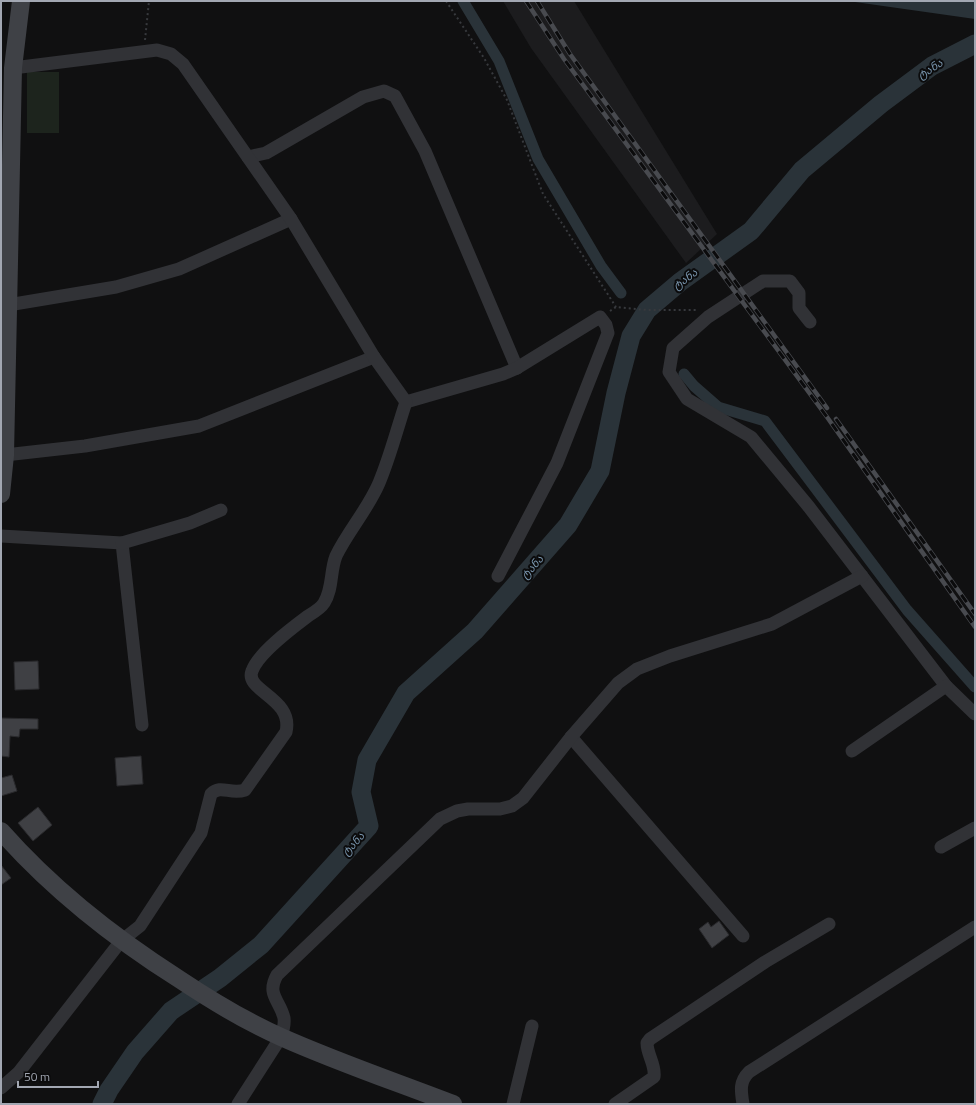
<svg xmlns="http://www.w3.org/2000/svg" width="976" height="1105" viewBox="0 0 976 1105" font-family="'Titillium Web','Noto Sans Georgian',sans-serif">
<rect width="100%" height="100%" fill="#101011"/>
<path fill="#1c1c1e" d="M503 1H574L717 234 686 263 531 48Z"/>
<rect fill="#1d241d" x="27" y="72" width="32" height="61"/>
<path fill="#2a3339" d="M848 1H975V19Z"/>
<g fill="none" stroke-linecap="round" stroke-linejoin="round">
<g stroke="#2a3339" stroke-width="11">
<path d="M463 1 499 61 538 159 601 266 621 293"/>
<path d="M684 374 694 386 718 407 765 421 907 610 975 687"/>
</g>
<path stroke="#2a3339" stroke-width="19" d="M102 1104 109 1090 135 1052 171 1011 220 978 261 945 369 826 361 792 367 760 406 693 475 631 568 525 600 471 616 393 631 336 647 310 680 282 751 231 802 170 881 104 932 66 975 44"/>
</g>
<g fill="#3f4044" stroke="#2a2a2d">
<path d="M38 661 39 689 15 690 14 662Z"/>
<path d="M1 718 38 719V729H20L19 737 10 736 9 757 1 756Z"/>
<path d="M141 756 143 784 117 786 115 758Z"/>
<path d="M12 775 17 791 1 796V778Z"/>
<path d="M38 807 52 825 33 841 18 823Z"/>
<path d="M1 865 11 878 1 885Z"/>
<path d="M719 921 729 935 712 948 699 929 708 922 711 927Z"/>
</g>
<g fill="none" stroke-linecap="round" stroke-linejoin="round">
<g stroke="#37393d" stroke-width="2" stroke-dasharray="2 3" stroke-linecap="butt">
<path d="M446 1 484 58 507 100 543 194 616 307"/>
<path d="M145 40 149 1"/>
<path d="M610 311 616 307 647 310H698"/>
</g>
<g stroke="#313236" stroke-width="13">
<path d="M248 157 266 153 363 97 384 91 395 96 425 151 517 368"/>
<path d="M8 305 116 287 179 269 291 219"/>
<path d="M810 322 799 308V293L790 281H763L708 317 673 348 669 372 687 399 751 437 809 507 946 686 975 714"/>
<path d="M406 402 503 374 517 368 600 317 606 325 608 333 557 463 498 576"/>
<path d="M5 455 85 446 199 426 374 357"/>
<path d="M1 536 122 543 142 725"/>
<path d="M122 543 190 523 221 510"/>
<path d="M571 737 743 936"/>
<path d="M852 751 946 686"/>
<path d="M941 847 975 828"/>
<path d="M1 1088 19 1072 121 941 140 926 201 833 211 794C221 784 230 795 245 790L286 732C294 698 244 691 252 671 258 653 292 628 308 616 313 613 321 608 324 603 333 589 330 571 336 556 348 531 368 509 379 483 390 457 397 429 406 402L374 357 291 219 183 64 171 54 157 50 13 68"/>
<path d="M238 1104 281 1037C283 1031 285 1025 284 1018 280 1000 266 995 277 975L440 819 457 811 468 809H500L512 806 523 798 571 737 618 683 637 669 670 656 772 624 862 576"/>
<path d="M513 1104 532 1026"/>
<path d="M615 1104 654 1077C656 1065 647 1055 647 1043L650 1039 765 962 829 924"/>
<path d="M743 1104C741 1091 739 1082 749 1072L975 927"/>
</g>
<g stroke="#3f4146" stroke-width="18">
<path d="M1 494 5 455 13 68 21 1"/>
<path d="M1 831C53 890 113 937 179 979 212 1001 245 1021 281 1037 337 1062 396 1082 453 1104"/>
</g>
<g stroke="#484a4f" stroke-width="4.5">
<g id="rail">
<path d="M526 1 564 59 827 417 975 627"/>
<path d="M537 1 570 54 827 408"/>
<path d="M836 419 975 614"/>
</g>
</g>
<use href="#rail" stroke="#0b0b0c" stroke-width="3" stroke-dasharray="9" stroke-linecap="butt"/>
</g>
<g text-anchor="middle" stroke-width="4" stroke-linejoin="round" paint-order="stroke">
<g font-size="11" font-style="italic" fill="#7995ad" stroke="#0b0b0c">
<text transform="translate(930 69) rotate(-33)" y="4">ტანა</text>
<text transform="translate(685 279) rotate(-37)" y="4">ტანა</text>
<text transform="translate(532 567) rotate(-49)" y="4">ტანა</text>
<text transform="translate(353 844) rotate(-48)" y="4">ტანა</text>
</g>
</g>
<rect width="976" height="1105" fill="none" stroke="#a2a7b2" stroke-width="4"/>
<path d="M18 1081v6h80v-6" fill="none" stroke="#a2a7b2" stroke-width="2"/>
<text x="24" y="1081" font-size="12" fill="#a2a7b2" stroke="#0b0b0c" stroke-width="3" paint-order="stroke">50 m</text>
</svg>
